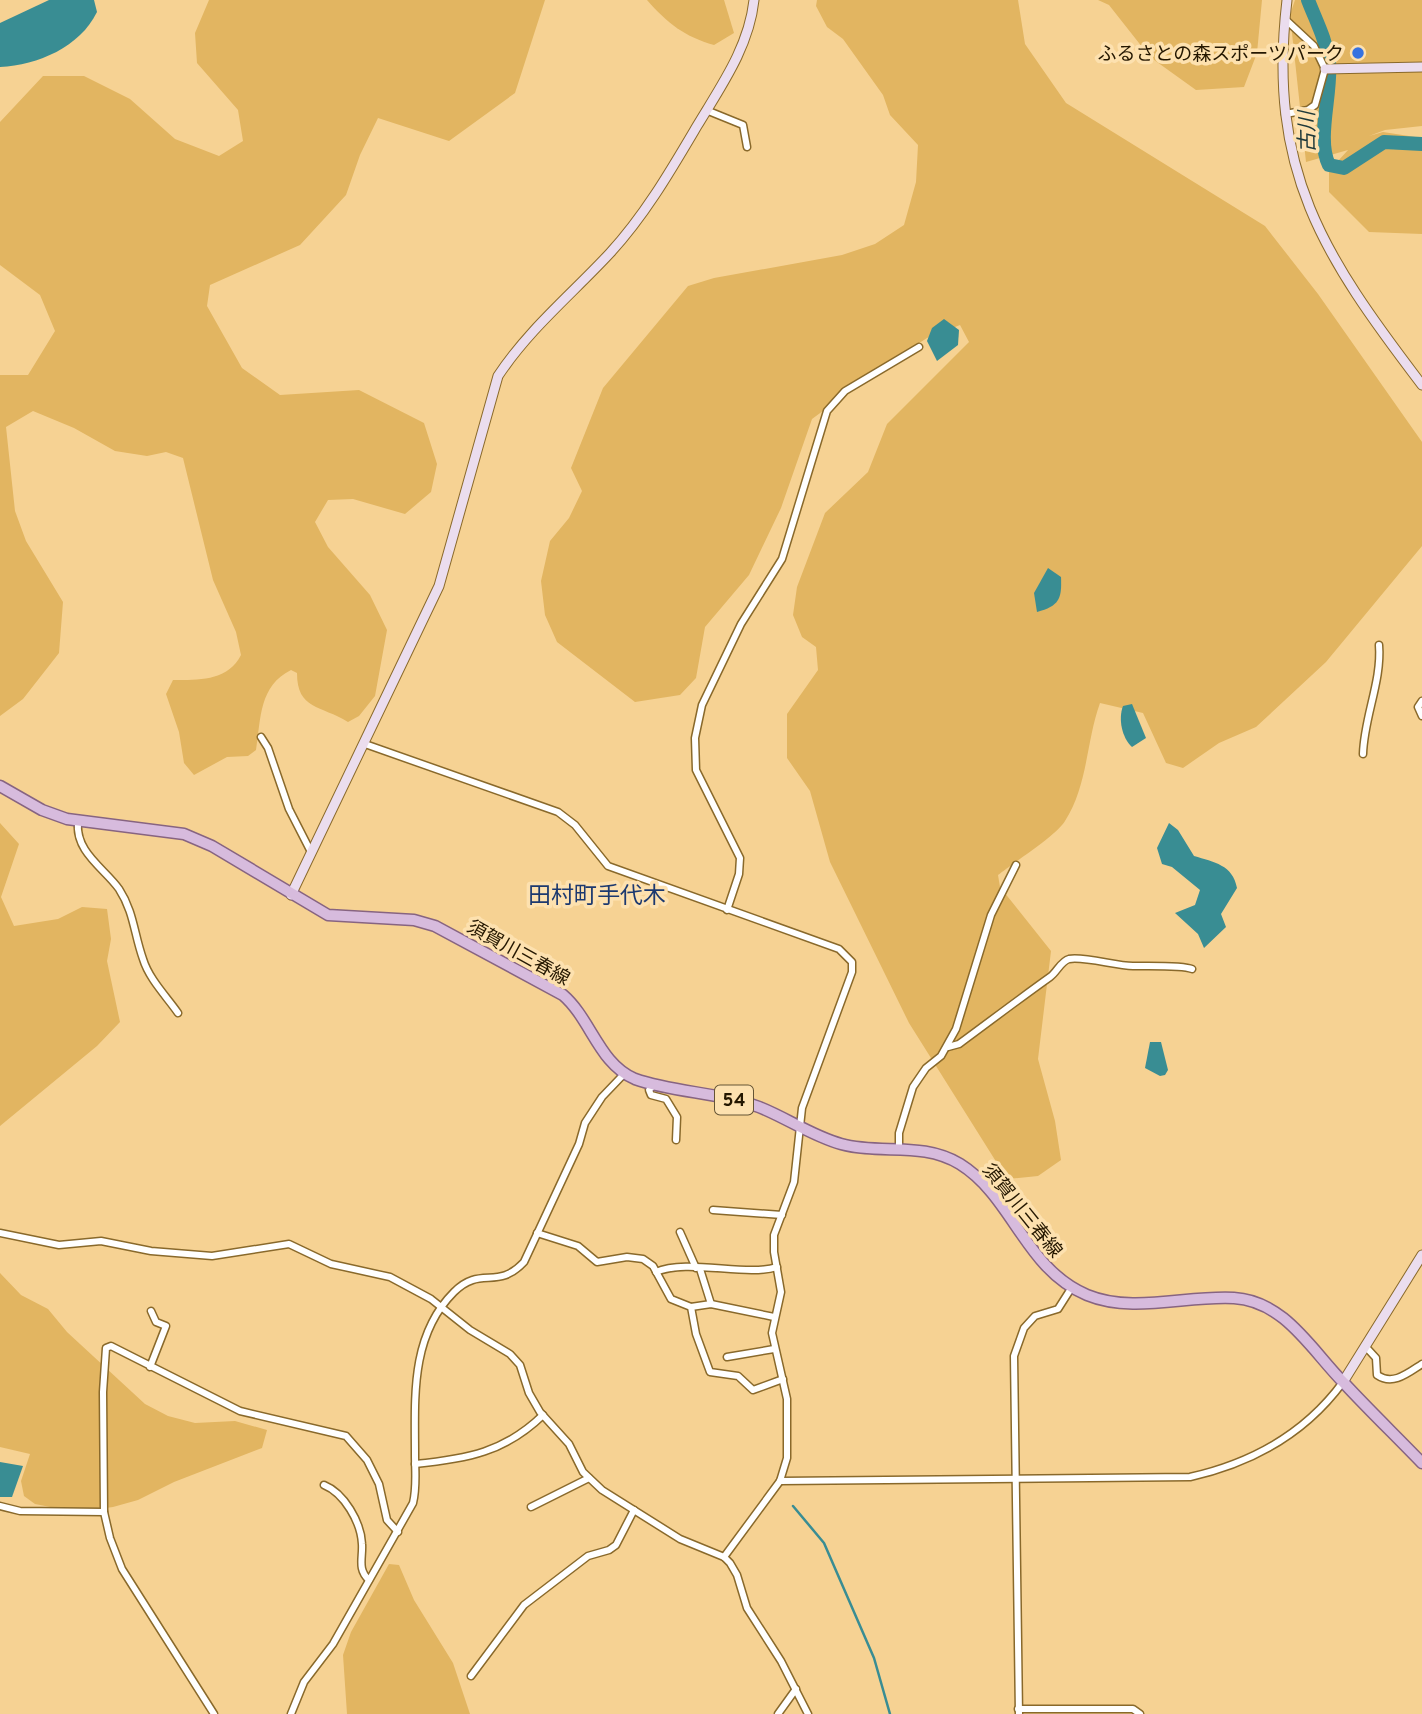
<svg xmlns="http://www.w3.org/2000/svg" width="1422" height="1714" viewBox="0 0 1422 1714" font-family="Overpass,'Noto Sans JP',sans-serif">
<rect width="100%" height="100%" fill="#f6d293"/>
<g fill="#e2b561">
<path d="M209 0H545L515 93 449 141 378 118 360 155 346 195 300 245 210 285 207 306 242 368 280 395 359 390 424 423 437 464 431 492 405 514 353 499 328 500 315 522 328 547 370 595 387 630 375 696 359 716 348 722C321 705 297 710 297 673L291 670C259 686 261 718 256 750L248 756 227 757 194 775 184 763 179 732 166 694 173 680C199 680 228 681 241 655L236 632 213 580 183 458 166 452 147 456 115 451 74 428 33 411 6 427 15 511 26 541 63 602 59 653 23 699 0 716V375H28L55 331 40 295 0 265V122L43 76H84L130 99 175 139 219 156 243 141 238 110 197 63 195 33Z"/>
<path d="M647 0H724L734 33 714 45C685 37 667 23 647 0Z"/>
<path d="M817 0H1018L1025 44 1066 103 1265 226 1318 294 1422 442V546L1326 662 1256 727 1219 743 1183 768 1166 763 1143 713 1100 703C1086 742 1088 785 1065 821 1057 835 1013 863 998 875L1000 887 1051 951 1038 1059 1055 1121 1061 1160 1038 1176 1007 1179 909 1023 830 862 810 791 787 758V714L818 670 816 647 802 637 793 615 797 587 825 513 868 472 887 424 969 342 960 325 927 338 888 363 812 419 781 508 749 575 705 627 696 678 680 695 635 702 557 642 545 615 541 581 550 541 569 518 582 491 571 468 603 388 688 286 714 278 842 255 875 244 904 225 916 182 918 145 890 115 883 95 843 39 827 27 816 6Z"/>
<path d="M1098 0H1262L1257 53 1244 87 1196 90 1150 57 1109 5Z"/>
<path d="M1295 0H1422V126L1385 130 1369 136 1383 132 1422 138V234L1369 232 1329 192V171L1348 150 1306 162 1290 15Z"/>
<path d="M0 823 19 844 1 897 14 926 58 919 82 907 107 909 111 939 107 961 120 1022 97 1046 0 1126Z"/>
<path d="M0 1273 21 1295 48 1309 67 1332 145 1404 168 1416 195 1423 235 1421 267 1430 262 1448 174 1482 138 1500 113 1507 76 1512 35 1504 24 1496 21 1481 30 1454 0 1447Z"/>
<path d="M389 1564 399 1565 414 1600 453 1663 470 1714H347L343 1655 351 1632Z"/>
</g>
<g fill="#398d93">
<path d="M49 0H94L97 12C80 47 38 65 0 67V23Z"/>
<path d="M944 319 959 330 958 345 937 361 927 341 932 328Z"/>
<path d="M1048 568 1061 577C1062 599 1059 606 1037 612L1034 593Z"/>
<path d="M1132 704 1146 738 1132 747C1122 738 1118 719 1123 706Z"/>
<path d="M1169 823 1178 830 1194 856C1214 862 1233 865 1237 888L1221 914 1226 927 1204 948 1198 934 1175 913 1195 905 1200 890 1172 867 1162 864 1157 848Z"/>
<path d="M1150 1042H1161L1168 1070 1165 1075 1160 1076 1145 1068Z"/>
<path d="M0 1462 23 1466 12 1497H0Z"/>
</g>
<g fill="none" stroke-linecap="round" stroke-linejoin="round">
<path stroke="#398d93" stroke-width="2.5" d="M793 1506 824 1543 874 1658 890 1714"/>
<path stroke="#398d93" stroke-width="14" d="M1308 0C1316 21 1326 39 1329 62 1332 93 1316 139 1329 165L1344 168 1384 142 1422 144"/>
<g stroke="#89692b" stroke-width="9">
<g id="street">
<path d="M706 110 743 125 747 147"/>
<path d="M1285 114 1308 110 1315 105 1325 69 1314 46 1285 19"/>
<path d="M1422 701 1418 707 1422 716"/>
<path d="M261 737 268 748 289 809 311 852"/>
<path d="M365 744 558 812 575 825 608 866 839 949 852 962V972L802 1108 794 1182 774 1235V1252L781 1292 772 1333 787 1399V1458L780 1481 724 1557"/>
<path d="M1363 754C1364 717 1382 681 1379 645"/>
<path d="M78 822C75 852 104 868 119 889 134 912 134 934 143 959 149 979 167 997 178 1013"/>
<path d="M727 910 739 874 740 858 696 770 695 738 702 705 741 624 782 559 827 411 845 391 919 347"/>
<path d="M948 1047 959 1044C989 1022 1019 999 1050 977 1057 972 1061 961 1069 959 1084 956 1116 966 1133 966 1145 966 1183 965 1192 969"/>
<path d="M654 1085 649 1090 651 1095 666 1099 677 1117 676 1140"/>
<path d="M899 1148V1133L913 1087 926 1068 941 1056 956 1029 991 915 1016 865"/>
<path d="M713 1210 782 1215"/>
<path d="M680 1232 696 1268"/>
<path d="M0 1233 59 1245 101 1241 151 1251 212 1256 289 1244 331 1264 390 1277 431 1299 470 1330 510 1354 520 1365 529 1393 540 1412 569 1444 583 1472 602 1490 680 1539 724 1557 730 1563 737 1575 747 1608 781 1661 808 1714"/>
<path d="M537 1233 578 1246 597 1262 627 1257 643 1259 653 1266 671 1299 691 1307 696 1334 710 1372 738 1376 753 1390 783 1379"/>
<path d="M700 1269 711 1304"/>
<path d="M656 1272C687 1258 746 1277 777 1267"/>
<path d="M691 1307 711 1304 774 1317"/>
<path d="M1365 1346 1376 1358 1377 1375C1393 1386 1408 1373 1422 1364"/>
<path d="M727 1357 774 1349"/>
<path d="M150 1367 166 1326 156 1322 151 1311"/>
<path d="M415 1464C467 1459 505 1452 543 1415"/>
<path d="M780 1481 1190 1477C1252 1463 1305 1434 1343 1382"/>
<path d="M324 1485C344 1493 361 1522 362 1544 363 1558 357 1569 369 1580"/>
<path d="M0 1506 20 1511 104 1512"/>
<path d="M531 1507 589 1478"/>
<path d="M471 1676 524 1605 588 1556 609 1550 616 1545 634 1510"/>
<path d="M1018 1709H1133L1140 1714"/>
<path d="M214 1714 122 1569 110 1538 104 1512 103 1392 106 1348 111 1346 240 1411 346 1436 367 1460 379 1484 387 1520 398 1532"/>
<path d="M291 1714 304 1682 333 1644 413 1503C417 1487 415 1471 415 1455 415 1398 410 1336 454 1292 481 1265 497 1291 524 1262L579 1144 585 1123 602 1097 624 1074"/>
<path d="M778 1714 796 1689"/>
<path d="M1019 1714 1014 1356 1024 1328 1035 1316 1058 1309 1072 1287"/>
</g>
</g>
<g stroke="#89692b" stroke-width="11">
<g id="secondary">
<path d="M1287 0C1267 171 1323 255 1422 385"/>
<path d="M1325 69 1422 67"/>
<path d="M291 895 439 586 498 376C529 329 572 294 610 253 645 215 671 170 697 126 721 86 749 47 754 0"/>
<path d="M1343 1382 1422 1255"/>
</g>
</g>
<g stroke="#876481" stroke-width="13">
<path id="primary" d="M0 786 42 810 67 819 184 834 212 846 328 915 414 920 435 926 563 995C591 1019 599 1064 635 1079 675 1093 719 1092 759 1107 787 1118 812 1136 841 1144 881 1155 922 1141 960 1164 1013 1197 1025 1269 1087 1295 1133 1314 1187 1295 1234 1298 1285 1301 1312 1351 1344 1383 1369 1410 1396 1436 1422 1463"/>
</g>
<use href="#street" stroke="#fff" stroke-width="6"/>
<use href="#secondary" stroke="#ebddee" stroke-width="9"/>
<use href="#primary" stroke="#d7bbdd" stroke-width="10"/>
</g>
<circle fill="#3672e0" stroke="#fde1af" stroke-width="2.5" cx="1358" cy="53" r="7"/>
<g text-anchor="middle" stroke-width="7" stroke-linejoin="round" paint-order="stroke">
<rect fill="#fde1af" stroke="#655434" stroke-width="2" x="715" y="1085.5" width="38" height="29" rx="5"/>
<g font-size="18" font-weight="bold" fill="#241700">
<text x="734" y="1106">54</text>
</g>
<g font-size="19" fill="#241700" stroke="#fde1af" text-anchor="end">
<text x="1344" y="60">ふるさとの森スポーツパーク</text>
</g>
<g font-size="19" fill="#241700" stroke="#fde1af">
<text transform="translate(519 952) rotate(29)" y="7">須賀川三春線</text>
<text transform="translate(1023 1210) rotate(51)" y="7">須賀川三春線</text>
</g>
<g font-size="21" font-style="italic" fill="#1e393a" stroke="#fde1af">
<text transform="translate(1307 132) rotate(-91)" y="7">古川</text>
</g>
<g font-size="23" fill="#1c396f" stroke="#fde1af">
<text x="597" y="903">田村町手代木</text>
</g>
</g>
</svg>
